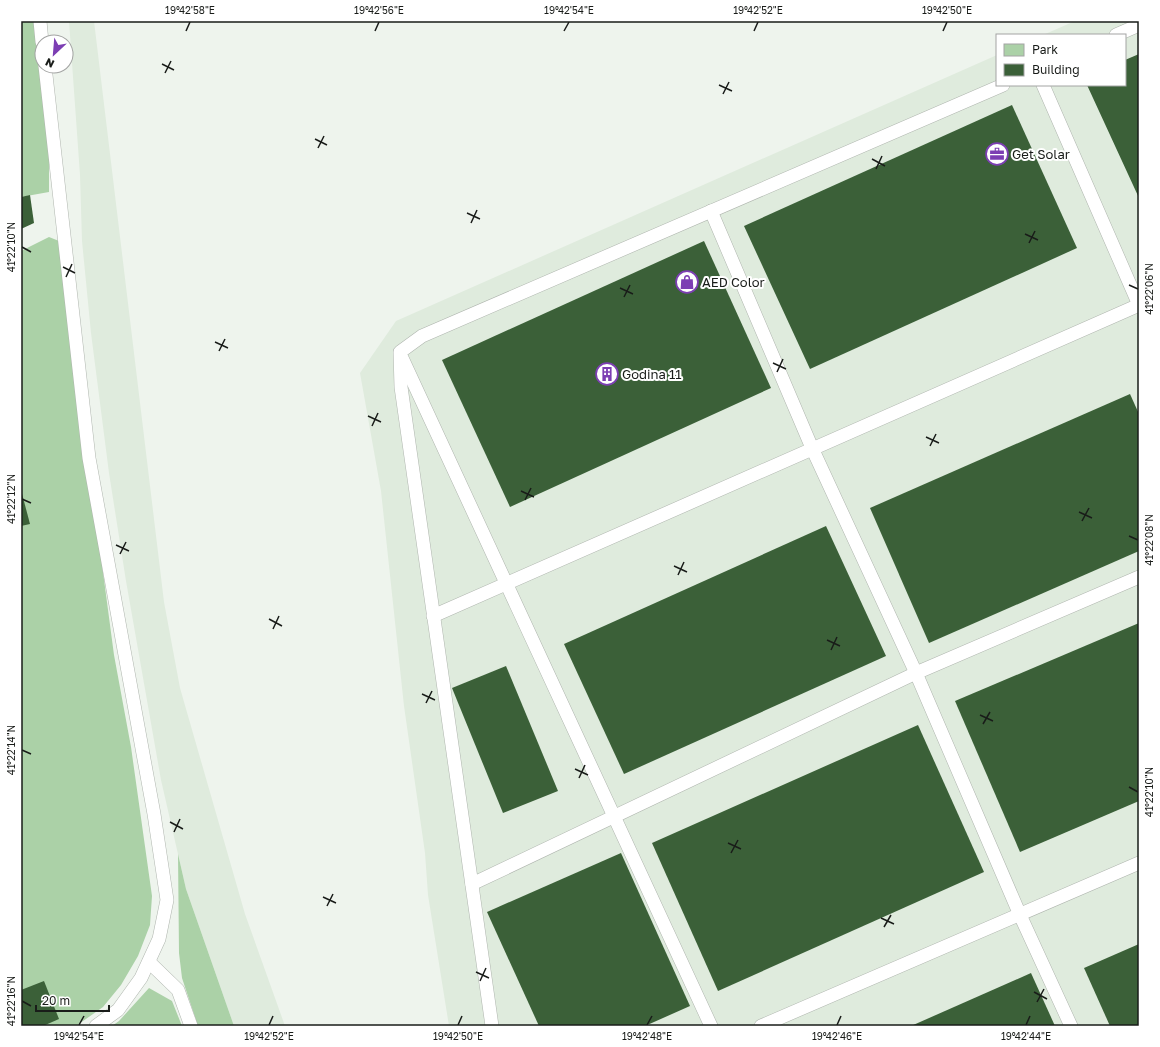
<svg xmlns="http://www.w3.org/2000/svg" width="1160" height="1047" viewBox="0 0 1160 1047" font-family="'Golos Text',sans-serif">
<rect width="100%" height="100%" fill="#eef4ed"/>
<g fill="#dfebdd">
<path d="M69 21H94L164 602 180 688 245 914 285 1026H234L186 889 161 780 126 581 109 473 91 333 82 241 80 175Z"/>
<path d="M1075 21H1139V1026H449L428 895 425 853 404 706 381 491 360 373 396 321 997 55V85H1125V35H1043Z"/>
</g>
<g fill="#abd1a7">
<path d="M21 21H46L42 42V66L60 153 49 165V192L21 197Z"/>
<path d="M49 237 59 241 114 655 131 747 152 896 150 925 138 956 121 985 103 1007 76 1026H21V251Z"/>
<path d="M178 854 186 889 234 1026H198L182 978 179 953Z"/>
<path d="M149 988 172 1001 182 1026H112L119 1021Z"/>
</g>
<g fill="#3b6038">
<path d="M1139 54V198L1087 85H1125V60Z"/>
<path d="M1012 105 1077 248 810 369 744 226Z"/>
<path d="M30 195 34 223 21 229V197Z"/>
<path d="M704 241 771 388 510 507 442 360Z"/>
<path d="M1130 394 1139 414V551L929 643 870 508Z"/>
<path d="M21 490 30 524 21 526Z"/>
<path d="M826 526 886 656 624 774 564 644Z"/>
<path d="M1139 623V801L1020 852 955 701Z"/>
<path d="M506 666 558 791 503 813 452 688Z"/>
<path d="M918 725 984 872 718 991 652 843Z"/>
<path d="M621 853 690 1006 645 1026H539L487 912Z"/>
<path d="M1139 944V1026H1110L1084 968Z"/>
<path d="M1031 973 1055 1026H911Z"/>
<path d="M44 981 59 1019 43 1026H21V990Z"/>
</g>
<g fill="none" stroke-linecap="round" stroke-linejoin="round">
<g stroke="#afb5ae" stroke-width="14">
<g id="lane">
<path d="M40 21 42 42"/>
<path d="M1116 35 1139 25"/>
<path d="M45 66 89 458 154 814 167 900 159 939 141 978 118 1010 96 1026"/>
<path d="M1043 85 1139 305"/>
<path d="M711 211 812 448 916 673 1020 915 1071 1026"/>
<path d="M402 358 711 1026"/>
<path d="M433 616 1139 305"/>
<path d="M472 884 916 673 1139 577"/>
<path d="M149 962 178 990 191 1026"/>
<path d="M492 1026 401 387 400 352 422 336 1003 85"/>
<path d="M761 1026 1139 863"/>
</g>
</g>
<use href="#lane" stroke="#fff" stroke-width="13"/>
</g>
<path fill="none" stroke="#191c19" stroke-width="1.5" d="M186 31 190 22M375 31 379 22M564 31 569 22M754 31 758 22M943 31 947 22M162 64 174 70M165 73 171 61M719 85 732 91M723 94 729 82M315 139 327 145M318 148 324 136M872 159 885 166M876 169 882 156M467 213 480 219M471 223 477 210M1025 234 1038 240M1029 243 1035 231M22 247 31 252M63 267 75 273M66 277 72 264M1129 285 1138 289M620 288 633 294M624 297 630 285M215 342 228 348M219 351 225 339M773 363 786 369M777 372 783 359M368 416 381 422M372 426 378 413M926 437 939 443M930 446 936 434M521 491 534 497M22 499 31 503M525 500 531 488M1079 512 1092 518M1082 521 1089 508M1129 536 1138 540M116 545 129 551M120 554 126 542M674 566 687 572M678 575 684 562M269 619 282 626M273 629 279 616M827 640 840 646M831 650 837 637M422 694 435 700M426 703 432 691M980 715 993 721M983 724 990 712M22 750 31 754M575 769 588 775M579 778 585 765M1129 787 1138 792M170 822 183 829M174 832 180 819M728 843 741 849M731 853 738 840M323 897 336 903M327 906 333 894M881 918 894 924M884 927 891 915M476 972 489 978M480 981 486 968M1034 992 1047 999M22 1001 31 1006M1037 1002 1044 989M79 1025 84 1016M269 1025 273 1016M458 1025 462 1016M647 1025 652 1016M837 1025 841 1016M1026 1025 1030 1016"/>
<defs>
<g id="office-ring" transform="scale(1.15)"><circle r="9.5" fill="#fff" stroke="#7c3eb3" stroke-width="1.5"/><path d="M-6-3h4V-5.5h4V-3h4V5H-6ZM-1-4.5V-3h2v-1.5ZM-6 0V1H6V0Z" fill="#7c3eb3"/></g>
<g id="shop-ring" transform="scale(1.15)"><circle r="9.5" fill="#fff" stroke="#7c3eb3" stroke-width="1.5"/><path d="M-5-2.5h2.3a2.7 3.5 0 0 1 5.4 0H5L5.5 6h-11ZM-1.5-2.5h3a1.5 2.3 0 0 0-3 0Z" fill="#7c3eb3"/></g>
<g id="building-ring" transform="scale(1.15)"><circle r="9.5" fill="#fff" stroke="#7c3eb3" stroke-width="1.5"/><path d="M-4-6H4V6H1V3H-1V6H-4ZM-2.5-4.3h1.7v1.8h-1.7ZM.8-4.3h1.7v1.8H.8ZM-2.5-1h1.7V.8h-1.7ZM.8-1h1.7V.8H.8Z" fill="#7c3eb3"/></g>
</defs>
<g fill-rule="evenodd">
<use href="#office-ring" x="997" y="154"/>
<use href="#shop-ring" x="687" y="282"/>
<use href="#building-ring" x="607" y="374"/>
</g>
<g text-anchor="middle" stroke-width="4" stroke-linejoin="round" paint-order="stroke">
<g font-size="13" fill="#191c19" stroke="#fff" text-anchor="start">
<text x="1012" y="159">Get Solar</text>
<text x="702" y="287">AED Color</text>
<text x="622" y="379">Godina 11</text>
</g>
</g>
<rect width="1160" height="1047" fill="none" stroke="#ffffff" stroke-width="44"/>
<rect x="996" y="34" width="130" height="52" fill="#ffffff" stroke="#a3a4a3"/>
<rect x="1004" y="44" width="20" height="12" fill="#abd1a7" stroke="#a3a4a3"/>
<text x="1032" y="54" font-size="12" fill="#191c19">Park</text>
<rect x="1004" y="64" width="20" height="12" fill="#3b6038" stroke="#a3a4a3"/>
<text x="1032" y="74" font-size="12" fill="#191c19">Building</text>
<g transform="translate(54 54) rotate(206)"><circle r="19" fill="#ffffff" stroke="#a3a4a3"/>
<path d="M0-3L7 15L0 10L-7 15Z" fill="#7c3eb3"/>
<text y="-6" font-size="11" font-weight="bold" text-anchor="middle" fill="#191c19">N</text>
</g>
<path d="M36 1005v6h73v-6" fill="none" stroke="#191c19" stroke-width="2"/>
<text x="42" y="1005" font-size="12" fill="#191c19" stroke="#ffffff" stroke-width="3" paint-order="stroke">20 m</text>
<rect x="22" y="22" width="1116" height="1003" fill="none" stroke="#191c19" stroke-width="1.5"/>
<g font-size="10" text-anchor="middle" fill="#191c19">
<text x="190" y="14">19°42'58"E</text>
<text x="379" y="14">19°42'56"E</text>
<text x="569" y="14">19°42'54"E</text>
<text x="758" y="14">19°42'52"E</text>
<text x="947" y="14">19°42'50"E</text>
<text transform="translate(11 247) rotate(-90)" y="4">41°22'10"N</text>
<text transform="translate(1149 289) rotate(-90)" y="4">41°22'06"N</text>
<text transform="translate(11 499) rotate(-90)" y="4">41°22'12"N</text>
<text transform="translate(1149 540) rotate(-90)" y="4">41°22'08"N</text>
<text transform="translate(11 750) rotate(-90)" y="4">41°22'14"N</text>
<text transform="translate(1149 792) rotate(-90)" y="4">41°22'10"N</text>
<text transform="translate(11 1001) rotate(-90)" y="4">41°22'16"N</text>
<text x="79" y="1040">19°42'54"E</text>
<text x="269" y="1040">19°42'52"E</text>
<text x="458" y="1040">19°42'50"E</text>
<text x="647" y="1040">19°42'48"E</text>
<text x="837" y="1040">19°42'46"E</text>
<text x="1026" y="1040">19°42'44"E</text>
</g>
</svg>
